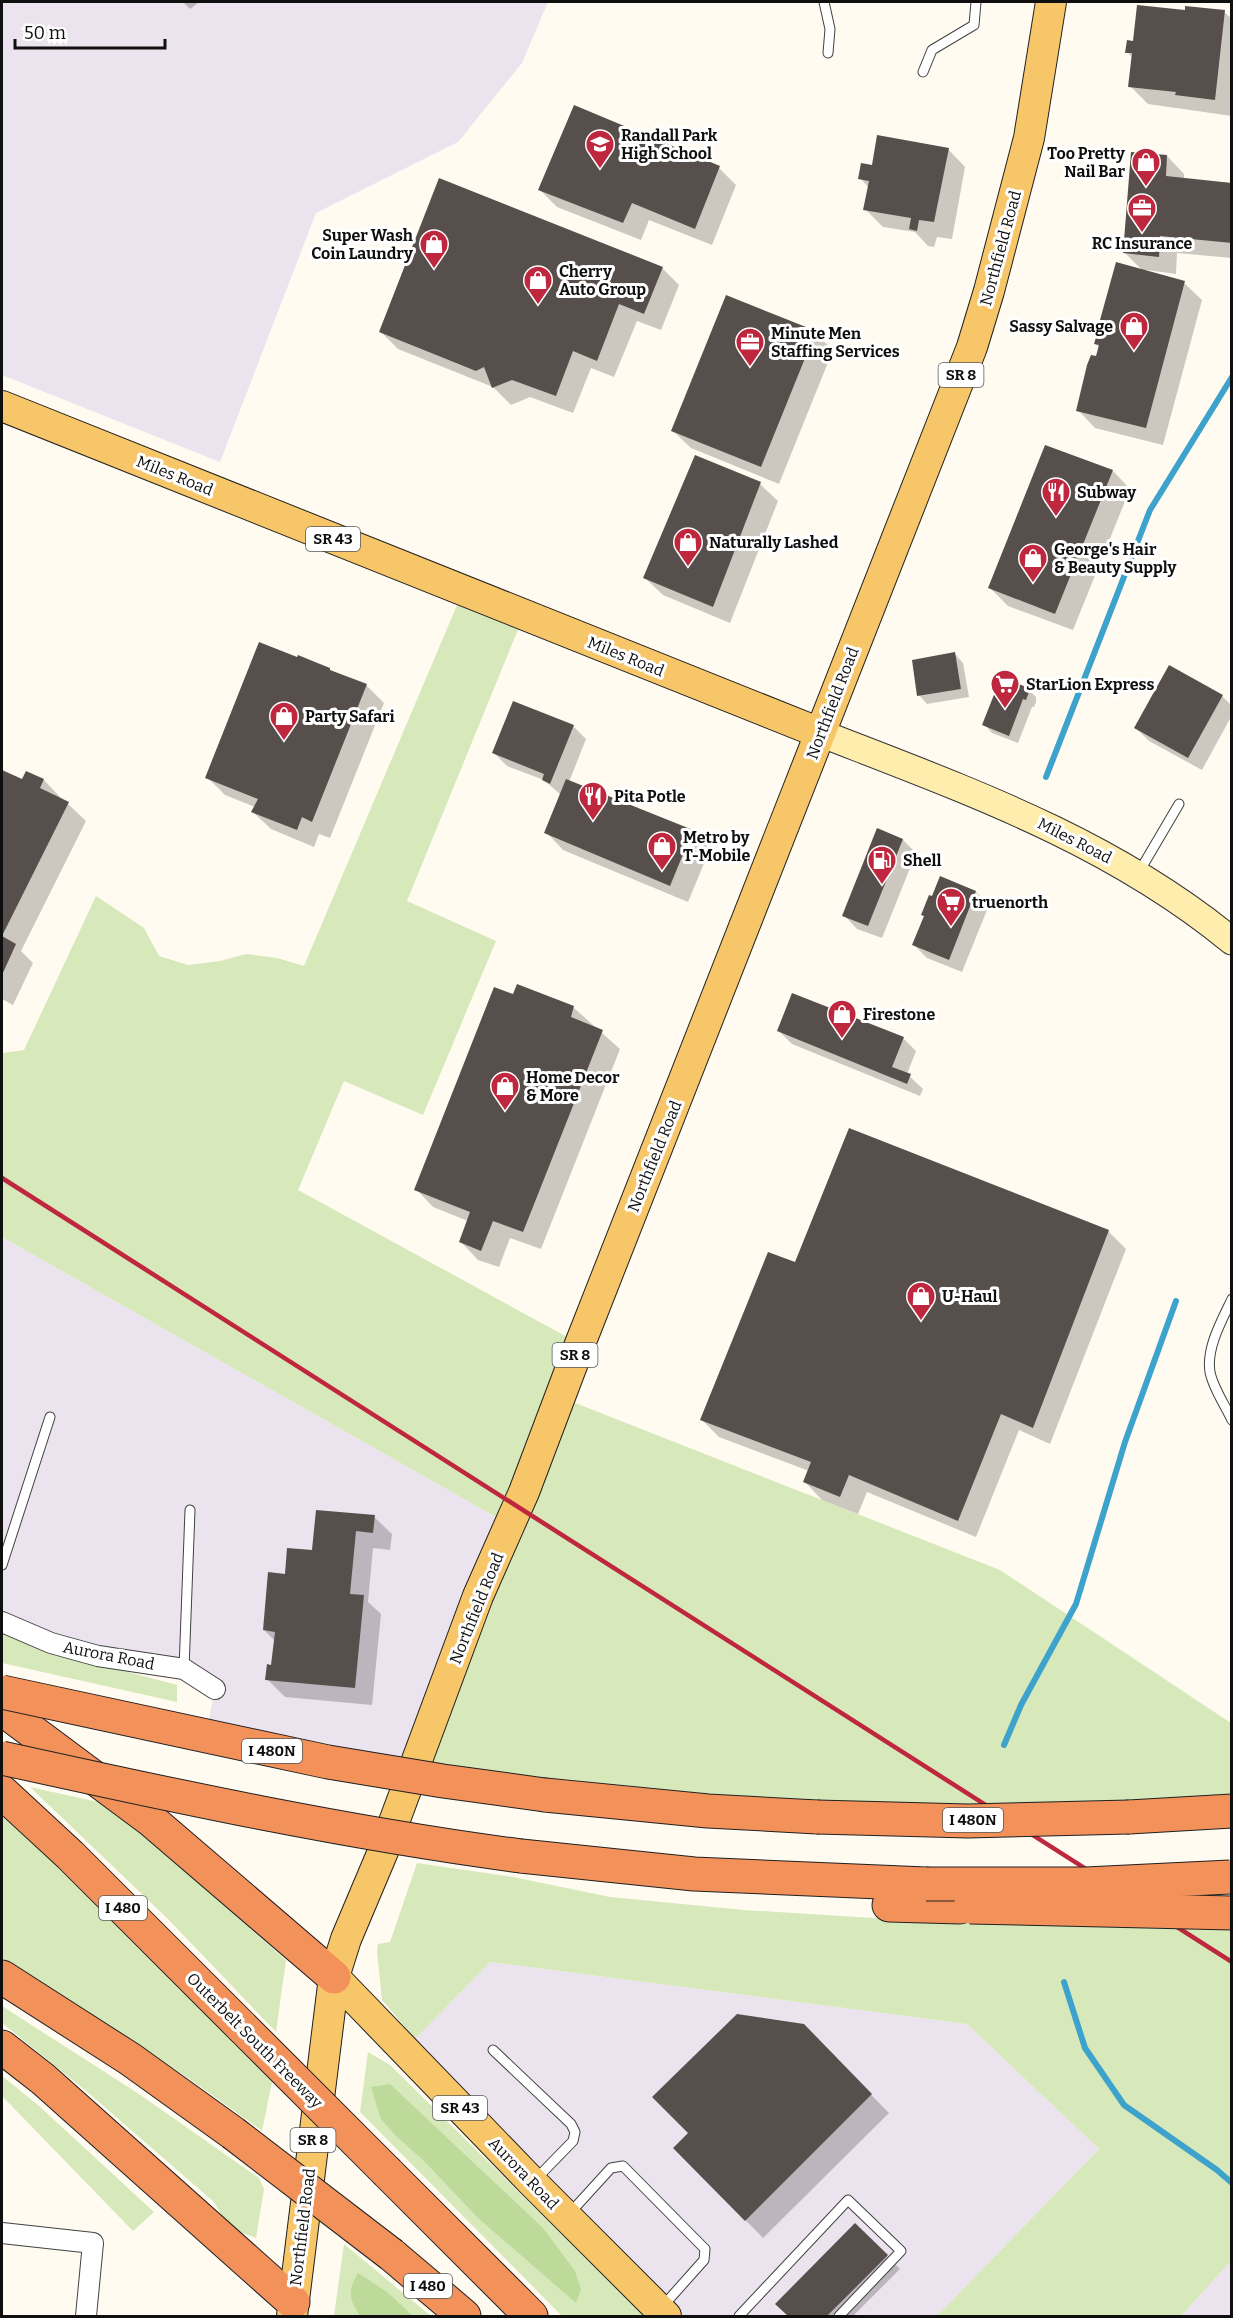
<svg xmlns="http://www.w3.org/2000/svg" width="1233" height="2318" viewBox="0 0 1233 2318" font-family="Bitter,serif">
<rect width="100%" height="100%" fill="#fffbf1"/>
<g fill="#ebe3ed">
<path d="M2 2H548L522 63 458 142 316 213 220 462 2 375Z"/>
<path d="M2 1237 510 1525 408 1783 205 1737 215 1689 2 1622Z"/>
<path d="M490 1962 967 2024 1099 2149 937 2316H666L404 2050Z"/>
<path d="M1231 2261V2316H1181Z"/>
</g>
<g fill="#d7e9ba">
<path d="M463 591 524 615 407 901 496 941 423 1115 344 1081 298 1190 580 1344 560 1397 1000 1570 1231 1723V1811L1129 1817 408 1783 510 1525 2 1237V1053L24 1050 96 896 144 928 159 956 188 965 220 961 246 954 277 958 304 966Z"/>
<path d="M2 1631 56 1653 177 1685V1702L2 1663Z"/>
<path d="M30 1787 107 1804 286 1960 276 2032 168 1919Z"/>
<path d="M2 1812 51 1858 272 2082 262 2131C178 2069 91 2012 2 1958Z"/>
<path d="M417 1863 513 1877 610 1897 744 1910 889 1919 1231 1913V2261L1181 2316H937L1099 2149 967 2024 490 1962 415 2039 382 2000 377 1952 378 1944 390 1942Z"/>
<path d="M2 2006 139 2094 259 2178 264 2189 256 2238 229 2228 214 2202 85 2090 2 2023Z"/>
<path d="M368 2052 390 2065 645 2316H562L360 2112Z"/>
<path d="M2 2076 38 2105 154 2212 133 2231 2 2096Z"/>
<path d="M344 2244 431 2316H334Z"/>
</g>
<g fill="#bdda9a">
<path d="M390 2084 543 2228 575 2271 581 2290 576 2303 478 2218 424 2161 396 2136 381 2119 371 2087Z"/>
<path d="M358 2273 387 2292 413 2316H360C349 2298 347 2292 358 2273Z"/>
</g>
<g fill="#0003">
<path d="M183 2H199L190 9Z"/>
<path d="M1186 12H1224L1232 19V116L1148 104 1130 86 1133 58 1127 52 1134 43Z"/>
<path d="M948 149 965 167 952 239 937 237 934 247 928 246 915 232 883 227 865 209 869 188 860 178Z"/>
<path d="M1167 156 1184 174V180L1232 185V258L1177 253 1176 274 1147 270V272L1184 283 1202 300 1163 445 1095 428 1078 410 1097 358 1100 348 1096 344 1103 337 1107 325 1101 319 1143 271 1124 252Z"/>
<path d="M719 168 736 185 712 245 649 220 641 240 557 207 540 190Z"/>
<path d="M662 268 679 285 661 330 637 321 614 377 591 368 573 413 530 397 511 405 493 387 398 349 381 332Z"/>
<path d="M815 333 833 350 779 484 691 448 673 431Z"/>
<path d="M696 457 760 484 778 501 730 623 663 595 645 578Z"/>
<path d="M1113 471 1130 489 1073 630 1008 606 990 588Z"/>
<path d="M955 654 963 663 969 697 927 704 919 695Z"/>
<path d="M298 659 366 685 384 703 330 838 319 834 314 847 271 829 253 812 255 807 225 795 207 777Z"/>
<path d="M1028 689 1036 697V702L1034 707H1032L1018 743 992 733 984 724Z"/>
<path d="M1222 696 1232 706V715L1202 770 1149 741 1136 728Z"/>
<path d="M573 726 586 739 569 782 692 831 710 849 688 902 563 850 546 832 561 795 544 780 507 766 494 753Z"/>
<path d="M2 771 23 781 27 773 44 780 61 798 60 800 68 804 86 821 21 951 33 963 13 1005 2 999Z"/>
<path d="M878 830 903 840 916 853 882 938 857 929 844 915Z"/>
<path d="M941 878 976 892 989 905 962 972 927 958 914 945Z"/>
<path d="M518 986 574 1008 620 1049 541 1249 510 1238 499 1267 478 1260 461 1242 468 1221 433 1207 416 1189Z"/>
<path d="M779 1031 903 1038 916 1051 907 1074 923 1089 920 1096 792 1044Z"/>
<path d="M1108 1231 1126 1249 1050 1444 1019 1430 976 1537 867 1492 858 1514 822 1500 805 1482 809 1471 719 1437 702 1420 796 1264Z"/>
<path d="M374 1517 392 1534 390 1550 373 1548 368 1602 381 1614 372 1705 285 1697 267 1679 273 1666 275 1641 264 1630 286 1575 313 1552Z"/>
<path d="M803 2026 889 2113 763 2238 675 2148Z"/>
<path d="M855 2225 900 2269 853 2316H790L777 2304Z"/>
</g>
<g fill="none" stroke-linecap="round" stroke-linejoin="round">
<g stroke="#3da2cc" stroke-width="6">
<path d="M1046 777 1150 510 1232 377"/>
<path d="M1004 1745 1021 1705 1076 1604 1125 1442 1176 1301"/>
<path d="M1064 1982 1085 2048 1124 2105 1217 2170 1232 2183"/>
</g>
</g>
<g fill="#574f4b">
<path d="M1137 5 1185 10V6L1225 10 1215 100 1175 95 1176 92 1128 87 1132 53H1125L1127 40 1133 41Z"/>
<path d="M574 105 720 166 695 229 632 203 623 223 538 190Z"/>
<path d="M877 135 949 148 934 222 919 220 917 231 909 229 911 218 863 210 869 181 858 179 861 163 872 165Z"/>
<path d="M1131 152 1167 155 1166 176 1232 183V243L1160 236 1159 257 1123 253Z"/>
<path d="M439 178 663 267 644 314 619 304 597 361 573 351 556 396 512 380 492 388 484 367 476 371 379 332Z"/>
<path d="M1116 262 1185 281 1146 428 1076 411 1087 365 1091 355 1096 356 1099 345 1094 344 1097 334 1102 335 1107 321 1100 320Z"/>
<path d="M726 295 816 331 761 467 671 431Z"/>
<path d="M1045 445 1113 470 1055 614 988 588Z"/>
<path d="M695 455 761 482 713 607 643 578Z"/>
<path d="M259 642 297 657 298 655 315 662 330 668V670L367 684 312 822 302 817 297 830 251 812 258 799 205 778Z"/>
<path d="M955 652 961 689 917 696 912 660Z"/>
<path d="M1169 665 1223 695 1188 758 1134 728Z"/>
<path d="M1001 677 1029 688 1027 691 1029 692 1026 700 1023 699 1009 736 982 725Z"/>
<path d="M513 701 574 725 550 784 542 780 544 774 492 753Z"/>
<path d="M2 770 22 779 26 771 44 779 40 788 69 802 2 936 16 944 2 975Z"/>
<path d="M566 779 693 830 670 886 544 833Z"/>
<path d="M877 828 903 839 868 926 842 916Z"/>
<path d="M940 876 976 891 949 960 912 945 924 916 921 915 929 895 932 896Z"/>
<path d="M517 984 574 1006 571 1017 603 1030 523 1232 493 1221 481 1251 459 1242 470 1212 414 1190 494 987 513 994Z"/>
<path d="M792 993 904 1037 892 1067 911 1074 907 1084 777 1031Z"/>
<path d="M849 1128 1109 1230 1033 1428 1001 1414 958 1521 849 1475 840 1497 803 1482 811 1462 700 1420 768 1252 795 1262Z"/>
<path d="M316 1510 375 1515 373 1533 356 1531 350 1594 364 1595 355 1688 265 1680 267 1664 271 1665 275 1632 263 1630 268 1572 285 1574 287 1548 312 1550Z"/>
<path d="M737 2014 804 2024 872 2094 745 2221 673 2148 688 2133 652 2097Z"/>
<path d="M855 2223 888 2255 827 2316H788L775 2304Z"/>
</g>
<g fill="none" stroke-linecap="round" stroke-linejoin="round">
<g stroke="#424242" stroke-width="11">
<g id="service">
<path d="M824 2 830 29 828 53"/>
<path d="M923 72 932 50 974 25 976 2"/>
<path d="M1139 872 1179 804"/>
<path d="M1232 1299C1222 1320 1206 1348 1210 1372 1213 1388 1225 1405 1232 1420"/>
<path d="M2 1565 50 1417"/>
<path d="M184 1669 190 1510"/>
<path d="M493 2050 571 2124 575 2132 573 2141 534 2181"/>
<path d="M570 2213 611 2168 623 2166 705 2249 704 2260 663 2306"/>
<path d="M739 2316 848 2200 901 2251 839 2316"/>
</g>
</g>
<g stroke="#424242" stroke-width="22">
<g id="minor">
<path d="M2 1622 51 1643 98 1656 184 1669 215 1689"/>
<path d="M2 2233 93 2243 86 2316"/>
</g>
</g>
<g stroke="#313131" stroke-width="29">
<path id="secondary" d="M820 733C966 790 1109 840 1232 941"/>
</g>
<g stroke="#202020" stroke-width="32">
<g id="primary">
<path d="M2 406 820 733"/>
<path d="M334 1977 533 2183 666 2316"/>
<path d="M292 2316 334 1977 346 1939 384 1849 478 1596 524 1492 580 1344 972 347 989 291 1029 138 1051 2"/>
</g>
</g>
<g stroke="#202020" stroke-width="35">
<g id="motorway">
<path d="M2 1709 151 1820 334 1977"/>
<path d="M2 1792 70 1855 242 2027"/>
<path d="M545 1795 708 1811 817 1817"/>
<path d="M1129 1817 1232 1811"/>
<path d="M521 1856 694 1874 926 1884"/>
<path d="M889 1905 960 1907"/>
<path d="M2 1977 130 2059 233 2133"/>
<path d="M2 2047 43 2079 293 2302"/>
<path d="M388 2173 531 2316"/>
<path d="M392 2255 464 2316"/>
</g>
</g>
<use href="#service" stroke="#fff" stroke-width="9"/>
<use href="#minor" stroke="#fff" stroke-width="20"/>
<use href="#secondary" stroke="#feedad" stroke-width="27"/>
<use href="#primary" stroke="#f7c669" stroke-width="30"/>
<use href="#motorway" stroke="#f3915b" stroke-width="33"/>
<path stroke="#be273e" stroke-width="4.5" d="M2 1178 1232 1962"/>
<g stroke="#202020" stroke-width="35" stroke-linecap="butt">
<g id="motorway-bridge">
<path d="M2 1692 328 1762 443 1781 545 1795"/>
<path d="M2 1758C174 1796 346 1833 521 1856"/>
<path d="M817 1817 968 1821 1129 1817"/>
<path d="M926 1884H1086L1230 1877"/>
<path d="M970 1907 1232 1913"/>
<path d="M242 2027 388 2173"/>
<path d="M233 2133 392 2255"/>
</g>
</g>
<use href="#motorway-bridge" stroke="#f3915b" stroke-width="33"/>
</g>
<defs>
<g id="school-pin" transform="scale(1.5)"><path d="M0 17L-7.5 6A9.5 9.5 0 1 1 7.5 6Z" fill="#be273e" stroke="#fff"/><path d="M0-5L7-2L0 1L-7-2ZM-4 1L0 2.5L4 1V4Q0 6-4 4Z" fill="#fff"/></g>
<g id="shop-pin" transform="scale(1.5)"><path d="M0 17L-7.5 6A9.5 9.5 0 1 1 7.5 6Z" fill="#be273e" stroke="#fff"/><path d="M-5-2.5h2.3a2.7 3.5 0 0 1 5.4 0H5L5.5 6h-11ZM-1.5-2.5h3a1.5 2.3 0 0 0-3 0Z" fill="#fff"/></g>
<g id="office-pin" transform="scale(1.5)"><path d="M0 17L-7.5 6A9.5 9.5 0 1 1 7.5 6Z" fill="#be273e" stroke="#fff"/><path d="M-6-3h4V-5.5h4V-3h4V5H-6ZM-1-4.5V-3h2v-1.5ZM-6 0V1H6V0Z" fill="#fff"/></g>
<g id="restaurant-pin" transform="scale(1.5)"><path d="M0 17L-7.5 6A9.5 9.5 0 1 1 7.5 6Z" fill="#be273e" stroke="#fff"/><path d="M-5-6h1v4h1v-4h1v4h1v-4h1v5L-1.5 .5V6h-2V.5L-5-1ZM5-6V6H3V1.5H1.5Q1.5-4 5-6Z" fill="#fff"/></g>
<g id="supermarket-pin" transform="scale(1.5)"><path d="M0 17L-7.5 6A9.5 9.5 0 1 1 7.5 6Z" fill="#be273e" stroke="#fff"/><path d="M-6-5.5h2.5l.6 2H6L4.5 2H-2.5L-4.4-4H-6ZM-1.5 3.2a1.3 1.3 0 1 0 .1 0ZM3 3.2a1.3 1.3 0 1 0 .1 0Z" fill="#fff"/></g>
<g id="fuel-pin" transform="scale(1.5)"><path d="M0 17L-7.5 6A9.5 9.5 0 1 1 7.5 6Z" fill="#be273e" stroke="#fff"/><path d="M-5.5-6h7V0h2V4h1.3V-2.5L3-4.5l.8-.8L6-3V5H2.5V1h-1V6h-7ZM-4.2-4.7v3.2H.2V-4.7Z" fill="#fff"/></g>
</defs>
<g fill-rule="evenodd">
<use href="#school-pin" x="600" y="144"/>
<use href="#shop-pin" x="1146" y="162"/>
<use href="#office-pin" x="1142" y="208"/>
<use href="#shop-pin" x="434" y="244"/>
<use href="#shop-pin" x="538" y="280"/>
<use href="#shop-pin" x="1134" y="326"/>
<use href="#office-pin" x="750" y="342"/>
<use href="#restaurant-pin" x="1056" y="492"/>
<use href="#shop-pin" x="688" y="542"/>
<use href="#shop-pin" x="1033" y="558"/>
<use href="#supermarket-pin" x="1005" y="684"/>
<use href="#shop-pin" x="284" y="716"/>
<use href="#restaurant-pin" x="593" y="796"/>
<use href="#shop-pin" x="662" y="846"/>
<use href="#fuel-pin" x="882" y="860"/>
<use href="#supermarket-pin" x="951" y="902"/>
<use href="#shop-pin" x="842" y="1014"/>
<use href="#shop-pin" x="505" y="1086"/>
<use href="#shop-pin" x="921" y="1296"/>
</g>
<g text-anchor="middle" stroke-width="6" stroke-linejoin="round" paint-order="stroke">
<g fill="#fff" stroke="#575757" stroke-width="1.5">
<rect x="938.5" y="363" width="45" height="24" rx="4.5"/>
<rect x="306" y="527" width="54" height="24" rx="4.5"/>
<rect x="552.5" y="1343" width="45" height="24" rx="4.5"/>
<rect x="242" y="1739" width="60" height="24" rx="4.5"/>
<rect x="943" y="1808" width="60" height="24" rx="4.5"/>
<rect x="99" y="1896" width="48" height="24" rx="4.5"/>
<rect x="433" y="2096" width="54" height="24" rx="4.5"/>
<rect x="290.5" y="2128" width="45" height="24" rx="4.5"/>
<rect x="404" y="2274" width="48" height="24" rx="4.5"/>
</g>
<g font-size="15" font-weight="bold" fill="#0f0f0f">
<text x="961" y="380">SR 8</text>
<text x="333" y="544">SR 43</text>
<text x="575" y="1360">SR 8</text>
<text x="272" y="1756">I 480N</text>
<text x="973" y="1825">I 480N</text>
<text x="123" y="1913">I 480</text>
<text x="460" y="2113">SR 43</text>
<text x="313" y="2145">SR 8</text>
<text x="428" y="2291">I 480</text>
</g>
<g font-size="16" font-weight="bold" fill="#0f0f0f" stroke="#fff" text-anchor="start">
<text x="621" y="141">Randall Park<tspan x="621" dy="18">High School</tspan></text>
<text x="1125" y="159" text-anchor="end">Too Pretty<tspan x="1125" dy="18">Nail Bar</tspan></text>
<text x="413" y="241" text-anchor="end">Super Wash<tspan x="413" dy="18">Coin Laundry</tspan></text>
<text x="1142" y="249" text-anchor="middle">RC Insurance</text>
<text x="559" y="277">Cherry<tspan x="559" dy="18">Auto Group</tspan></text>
<text x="1113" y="332" text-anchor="end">Sassy Salvage</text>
<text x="771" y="339">Minute Men<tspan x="771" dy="18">Staffing Services</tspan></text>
<text x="1077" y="498">Subway</text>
<text x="709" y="548">Naturally Lashed</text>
<text x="1054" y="555">George's Hair<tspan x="1054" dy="18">&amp; Beauty Supply</tspan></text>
<text x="1026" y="690">StarLion Express</text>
<text x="305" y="722">Party Safari</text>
<text x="614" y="802">Pita Potle</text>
<text x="683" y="843">Metro by<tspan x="683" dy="18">T-Mobile</tspan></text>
<text x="903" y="866">Shell</text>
<text x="972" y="908">truenorth</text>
<text x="863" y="1020">Firestone</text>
<text x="526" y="1083">Home Decor<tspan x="526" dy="18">&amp; More</tspan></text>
<text x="942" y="1302">U-Haul</text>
</g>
<g font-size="16" fill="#0f0f0f" stroke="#fff">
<text transform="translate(1000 248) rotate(-75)" y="6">Northfield Road</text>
<text transform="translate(175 475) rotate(22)" y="6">Miles Road</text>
<text transform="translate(626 656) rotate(22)" y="6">Miles Road</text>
<text transform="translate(832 703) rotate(-69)" y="6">Northfield Road</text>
<text transform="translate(1075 840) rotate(27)" y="6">Miles Road</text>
<text transform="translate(654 1156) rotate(-68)" y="6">Northfield Road</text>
<text transform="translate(476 1608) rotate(-68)" y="6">Northfield Road</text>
<text transform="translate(109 1655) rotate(11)" y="6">Aurora Road</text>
<text transform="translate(255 2040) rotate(45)" y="6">Outerbelt South Freeway</text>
<text transform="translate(524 2173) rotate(46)" y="6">Aurora Road</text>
<text transform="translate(302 2227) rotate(-83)" y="6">Northfield Road</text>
</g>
</g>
<rect width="1233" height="2318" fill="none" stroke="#0f0f0f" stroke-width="6"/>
<path d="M15 39v9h150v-9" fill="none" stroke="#0f0f0f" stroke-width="3"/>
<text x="24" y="39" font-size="18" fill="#0f0f0f" stroke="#ffffff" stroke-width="4.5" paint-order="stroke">50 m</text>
</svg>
